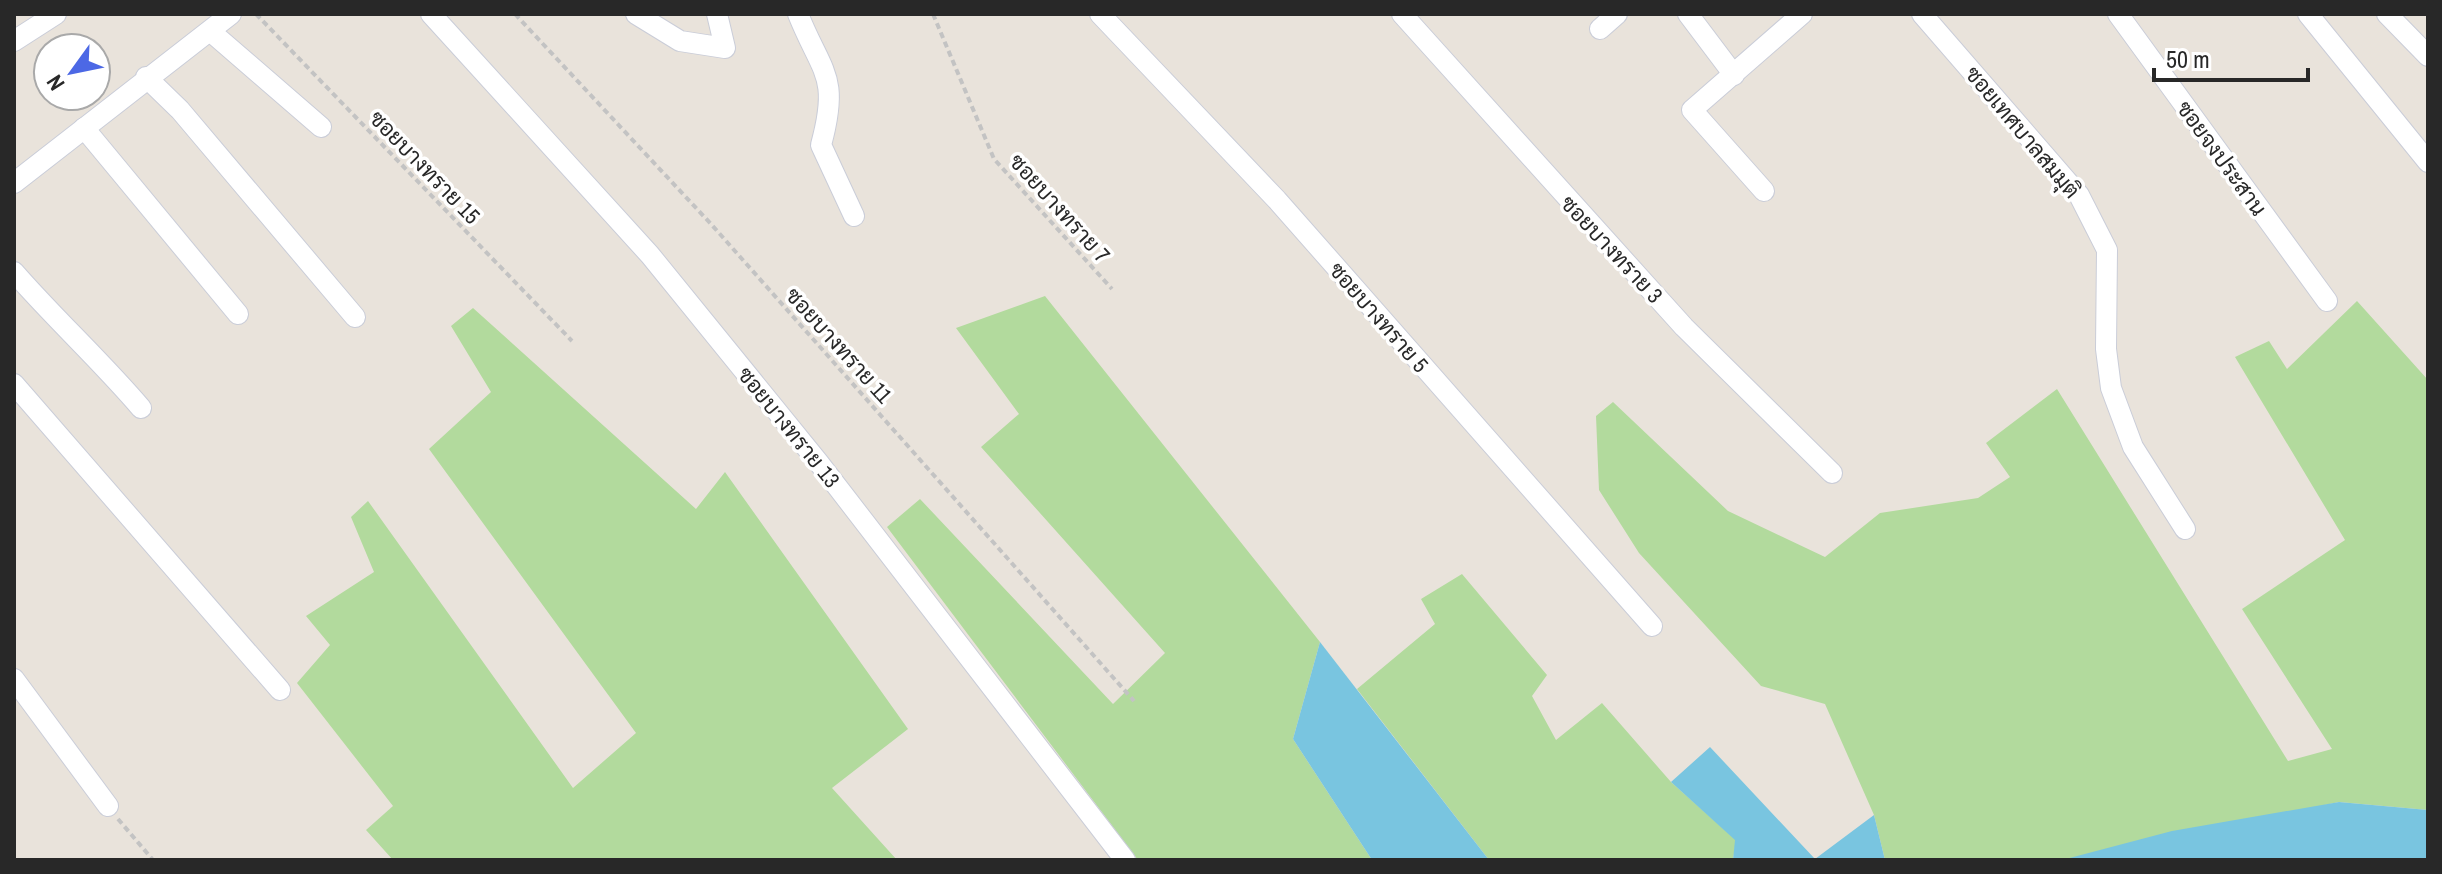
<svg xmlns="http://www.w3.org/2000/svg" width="2442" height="874" viewBox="0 0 2442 874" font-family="'Archivo Narrow',Sarabun,sans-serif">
<rect width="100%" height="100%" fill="#e9e3db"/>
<g fill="#b2da9d">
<path d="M1045 296 1320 642 1293 739 1372 860H1138L887 527 920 499 1113 704 1165 653 981 447 1019 414 956 328Z"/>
<path d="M2357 301 2428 380V810L2339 802 2067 860H1885L1874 815 1825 704 1761 686 1639 553 1599 490 1596 416 1613 402 1728 511 1825 557 1880 513 1978 498 2010 477 1986 443 2057 389 2288 761 2332 749 2242 609 2345 540 2235 357 2269 341 2287 369Z"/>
<path d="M473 308 696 509 725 472 908 729 832 788 897 860H393L366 830 393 806 297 683 330 645 306 616 374 572 351 517 368 501 573 788 636 733 429 449 491 392 451 326Z"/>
<path d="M1462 574 1547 675 1532 696 1556 740 1602 703 1671 782 1736 840 1733 860H1489L1357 689 1435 624 1421 599Z"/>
</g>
<g fill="#79c5e0">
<path d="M1320 642 1489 860H1372L1293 739Z"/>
<path d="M1710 747 1815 859 1874 815 1885 860H1733L1735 840 1671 782Z"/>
<path d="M2339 802 2428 810V860H2062L2172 831Z"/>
</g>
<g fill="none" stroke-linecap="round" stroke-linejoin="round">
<g stroke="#cacdd8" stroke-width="22">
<g id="minor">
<path d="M431 14 650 255 819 463 1125 860"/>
<path d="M636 14 680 41 725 48 717 14"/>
<path d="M798 14C822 74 840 75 821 145L854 216"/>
<path d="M1100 14 1277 200 1652 626"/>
<path d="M1402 14 1684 327 1832 473"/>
<path d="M1688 14 1734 75"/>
<path d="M1922 14 2079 195 2107 250 2106 349 2111 388 2133 447 2185 529"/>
<path d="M2118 14 2327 301"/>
<path d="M2308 14 2428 162"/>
<path d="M2387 14 2428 56"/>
<path d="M1600 29 1617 14"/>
<path d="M210 31 321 127"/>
<path d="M14 41 56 14"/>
<path d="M146 77 180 110 355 317"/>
<path d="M84 128 238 314"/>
<path d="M14 183 231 14"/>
<path d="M1764 191 1692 110 1802 14"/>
<path d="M14 272C55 319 101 361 141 408"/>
<path d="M14 384 280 690"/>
<path d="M14 679 108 806"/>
</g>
</g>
<g stroke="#c3c3c3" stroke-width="4" stroke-dasharray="6 4" stroke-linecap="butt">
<path d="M256 14 572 341"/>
<path d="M515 14 711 224 1134 701"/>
<path d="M933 14 994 159 1112 289"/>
<path d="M118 819 153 860"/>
</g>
<use href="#minor" stroke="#fff" stroke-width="20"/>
</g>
<g text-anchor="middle" stroke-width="7" stroke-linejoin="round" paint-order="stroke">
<g font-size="22" fill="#282828" stroke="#fff">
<text transform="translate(2023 132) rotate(50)" y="8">ซอยเทศบาลสมมุติ</text>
<text transform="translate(2222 158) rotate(54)" y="8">ซอยจงประสาน</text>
<text transform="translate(425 167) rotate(46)" y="8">ซอยบางทราย 15</text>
<text transform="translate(1060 208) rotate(48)" y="8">ซอยบางทราย 7</text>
<text transform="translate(1612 249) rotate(47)" y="8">ซอยบางทราย 3</text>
<text transform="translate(1379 317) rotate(49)" y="8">ซอยบางทราย 5</text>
<text transform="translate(839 345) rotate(48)" y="8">ซอยบางทราย 11</text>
<text transform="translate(789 427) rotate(51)" y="8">ซอยบางทราย 13</text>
</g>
</g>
<rect width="2442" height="874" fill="none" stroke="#282828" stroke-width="32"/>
<g transform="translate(72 72) rotate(237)"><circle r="38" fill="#ffffff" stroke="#a9a9a9" stroke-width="2"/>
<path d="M0-6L14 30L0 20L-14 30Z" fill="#4c68e5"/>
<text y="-12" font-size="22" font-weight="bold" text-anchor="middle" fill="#282828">N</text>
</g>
<path d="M2154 68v12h154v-12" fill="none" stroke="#282828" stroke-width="4"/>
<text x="2166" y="68" font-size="24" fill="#282828" stroke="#ffffff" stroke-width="6" paint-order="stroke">50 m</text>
</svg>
